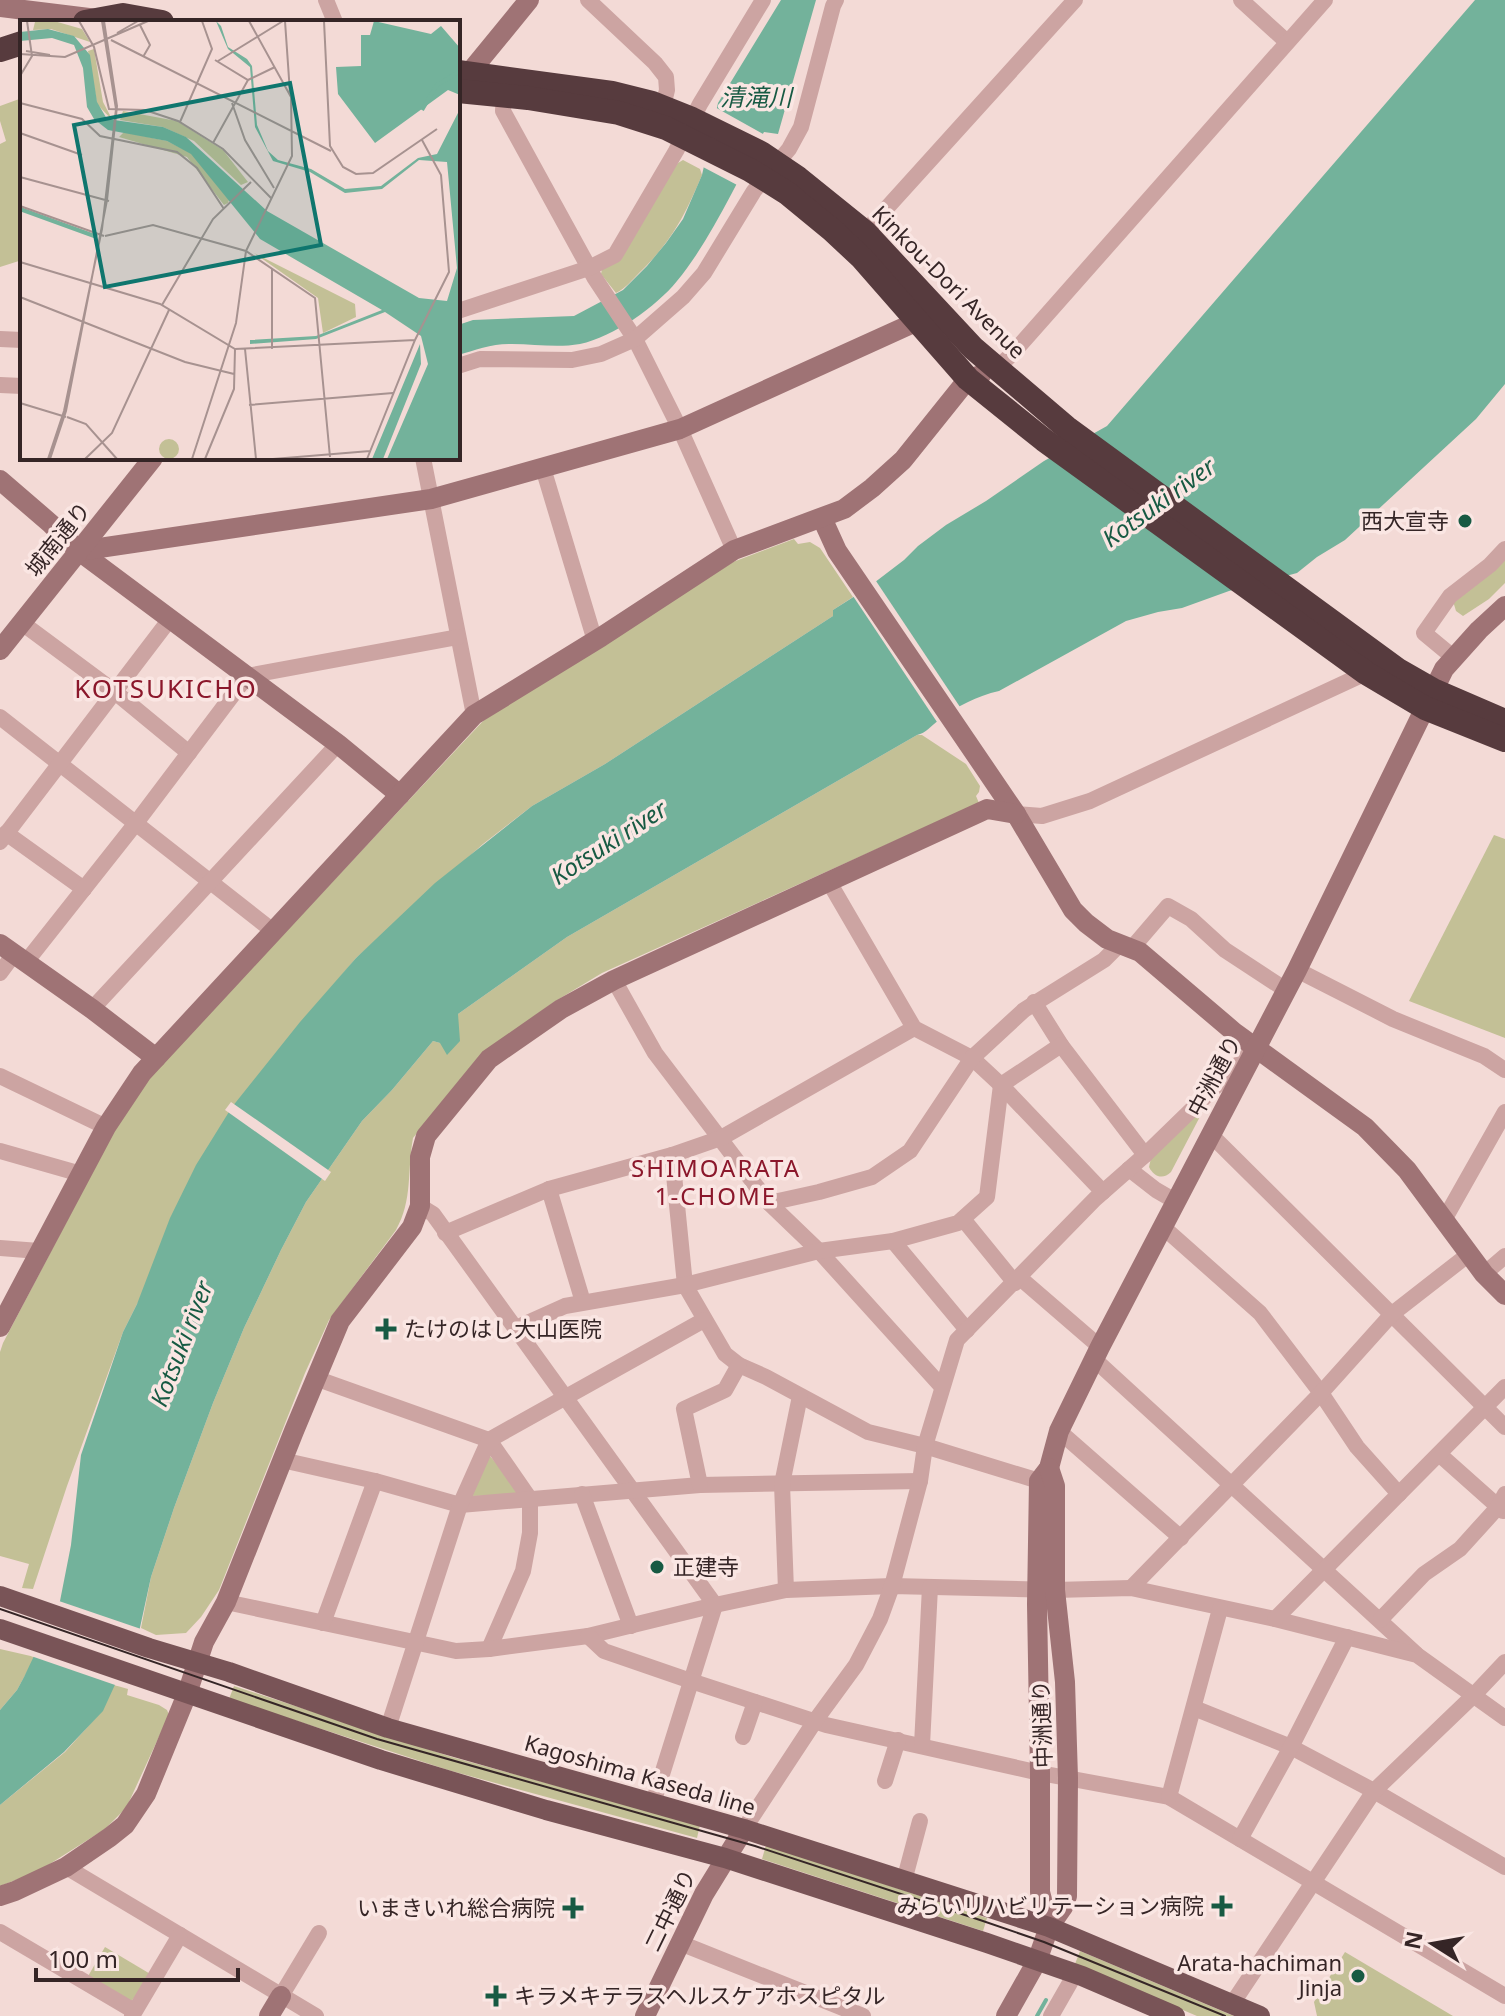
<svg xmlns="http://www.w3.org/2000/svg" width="1505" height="2016" viewBox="0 0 1505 2016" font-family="'Noto Sans','Noto Sans JP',sans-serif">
<rect width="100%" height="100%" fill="#f3dad6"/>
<g fill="#c3c096">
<path d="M22 98V260L0 267V144L6 141 0 121V106Z"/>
<path d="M683 160 700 169 702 175C685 215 672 241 640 272 632 280 626 288 616 293L601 274 602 269 678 163Z"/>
<path d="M794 539 798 544 810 542 820 548 853 597 833 610V616L605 764 532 806 483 844 356 958 326 994 137 1304 123 1332 67 1486 33 1589 22 1588 29 1564 0 1556V1352L3 1343 114 1131 144 1083 484 720 733 562Z"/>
<path d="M1505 559V583L1489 599 1463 616 1456 611 1453 601Z"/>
<path d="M917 735H922L966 764 980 786 979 792 976 796 979 803 602 973 554 1002 480 1055 413 1138C407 1170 413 1200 396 1230L329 1320 305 1373 219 1590 201 1617 186 1633 156 1635 141 1628 151 1577 174 1508 213 1403 244 1328 281 1250 306 1202 362 1121 392 1090 433 1041 440 1043 458 1014 567 937Z"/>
<path d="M1494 835 1505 839V1038L1409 1001Z"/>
<path d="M1205 1107 1171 1172C1163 1180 1154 1177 1149 1167L1151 1158Z"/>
<path d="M489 1455 519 1489 517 1495 471 1496Z"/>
<path d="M0 1649 35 1657 17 1690 0 1710Z"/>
<path d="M114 1685 128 1689 127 1695 159 1705 167 1710 169 1715 128 1804 123 1811 105 1829 37 1872 0 1886V1805L65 1752 102 1711Z"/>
<path d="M234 1686 452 1757 700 1825 697 1838 448 1770 229 1699Z"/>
<path d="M766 1845 987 1918 983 1931 762 1859Z"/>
<path d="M105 1947 152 1975 130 2003 87 1978Z"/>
<path d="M1080 1951 1234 2016H1197L1075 1964Z"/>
<path d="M1345 1952 1453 2016H1317L1314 2002Z"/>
</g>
<g fill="#73b29b">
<path d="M781 0H816L778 134 764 132C738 179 711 240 677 281 656 307 613 337 580 344 557 348 535 344 512 344 494 343 475 350 458 355V325L473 320 574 316 623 290 647 266 666 243 683 219 702 175 718 103Z"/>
<path d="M1475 0H1505V384L1476 419 1345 540 1317 557 1297 573 1229 591 1182 608 1158 612 1126 621 999 691C977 696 957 706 939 720 931 726 926 733 917 735L567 937 458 1014 460 1041 447 1055 440 1043 433 1041 392 1090 362 1121 306 1202 281 1250 244 1328 213 1403 174 1508 151 1577 139 1632 103 1711 64 1752 0 1805V1710L17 1690 24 1677 60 1601 71 1545 81 1455 123 1332 137 1304 170 1218 196 1165 232 1107 300 1022 356 958 435 883 532 806 605 764 833 616V610L866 589 904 560 918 546 946 525 986 501 1044 461 1107 426Z"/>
</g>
<g fill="#f3dad6">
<path d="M713 106 765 135 739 186 703 167 700 169Z"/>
<path d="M874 578 962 710 939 725 851 593Z"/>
<path d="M231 1102 331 1172 325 1181 225 1110Z"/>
<path d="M56 1600 144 1630 118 1686 31 1656Z"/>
</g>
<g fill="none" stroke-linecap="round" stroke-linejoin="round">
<path stroke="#73b29b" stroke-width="4" d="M1037 2016 1046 2000"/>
<g stroke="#cca4a2" stroke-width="16">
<path d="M326 0 335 22"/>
<path d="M588 0 655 63 666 77 667 90 663 106"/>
<path d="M1241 0 1287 42"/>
<path d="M504 96 503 111 594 277 635 339 680 429 734 550"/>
<path d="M865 232 1075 0"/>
<path d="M458 311 589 268 615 255 676 151 700 104 763 0"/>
<path d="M0 339 22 340"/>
<path d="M458 366 480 359 572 360 601 354 635 339 683 297 704 273 754 191 789 149 801 127 833 6 836 0"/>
<path d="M996 369 1012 354 1325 0"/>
<path d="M0 385 22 386"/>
<path d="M423 458 474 715"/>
<path d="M543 468 595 641"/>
<path d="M22 623 115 692 189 753"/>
<path d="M1453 657 1424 633 1450 596 1490 565 1505 549"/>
<path d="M0 717 273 931"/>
<path d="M1016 814 1042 816 1090 801 1366 673"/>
<path d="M6 833 84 889"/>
<path d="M0 842 170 619"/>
<path d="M829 882 914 1028 972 1058 1001 1085 1103 1192"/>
<path d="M1132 948 1168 906 1191 919 1225 950 1286 990"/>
<path d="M26 962 136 823 247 676 458 637"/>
<path d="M1297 970 1393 1019 1484 1056 1505 1070"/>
<path d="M0 973 14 954"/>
<path d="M614 980 655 1053 769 1203 819 1251 942 1387"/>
<path d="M1034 1002 1061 1045 1145 1155"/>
<path d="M92 1009 338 744"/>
<path d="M0 1076 106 1127"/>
<path d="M1210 1134 1505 1427"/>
<path d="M0 1151 81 1174"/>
<path d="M672 1155 685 1285 725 1354 739 1365 766 1377 868 1432 925 1446 1039 1481"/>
<path d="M1129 1169 1156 1190 1175 1201"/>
<path d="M549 1189 583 1302"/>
<path d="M769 1203 819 1192 872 1177 910 1151 972 1058 1024 1010 1104 960 1120 944"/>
<path d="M420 1206 433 1214 715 1605 653 1803"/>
<path d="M963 1219 1015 1283"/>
<path d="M1444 1220 1505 1112"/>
<path d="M1163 1227 1260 1313 1321 1393 1357 1447 1399 1494"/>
<path d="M445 1233 549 1189 672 1155 721 1138 914 1028"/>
<path d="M893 1241 967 1330"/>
<path d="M0 1248 39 1251"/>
<path d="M1484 1274 1505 1256"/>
<path d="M1020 1278 1100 1347"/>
<path d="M516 1328 565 1306 685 1285 819 1251 893 1241 958 1223 987 1197 1001 1085 1061 1045"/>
<path d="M1094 1359 1416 1654"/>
<path d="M315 1378 489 1440 530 1499V1533L523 1571 489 1649"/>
<path d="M1059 1431 1181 1538"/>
<path d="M1439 1454 1503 1511"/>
<path d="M282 1460 375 1481 460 1505 700 1485 920 1481"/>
<path d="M700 1485 684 1409 725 1390 739 1365"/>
<path d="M582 1494 631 1626"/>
<path d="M1131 1588 1321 1393 1392 1314 1469 1254"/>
<path d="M786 1590 782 1484 800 1396"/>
<path d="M226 1602 456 1651 489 1649 588 1636 715 1605 786 1590 892 1586 1055 1590 1131 1588 1275 1619 1417 1655 1505 1718"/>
<path d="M1275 1619 1505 1387"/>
<path d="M1380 1620 1424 1574 1460 1549 1498 1507 1505 1494"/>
<path d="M323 1623 375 1481"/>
<path d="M588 1636 604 1651 691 1681 826 1725 1040 1773 1169 1797 1505 1996"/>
<path d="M1194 1708 1291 1747 1374 1791 1505 1867"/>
<path d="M388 1728 460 1505 489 1440 704 1320"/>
<path d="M743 1737 755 1702"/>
<path d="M922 1745 930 1587"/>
<path d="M885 1781 898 1740"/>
<path d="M1169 1797 1220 1609"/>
<path d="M744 1829 815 1721 856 1665 880 1619 892 1586 920 1481 925 1446 957 1340 1095 1199 1145 1155 1250 1053"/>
<path d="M1240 1839 1291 1747 1347 1637"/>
<path d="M66 1867 316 2016"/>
<path d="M904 1881 920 1821"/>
<path d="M0 1932 134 2011"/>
<path d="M680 1943 863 2016"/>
<path d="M281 1996 319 1933"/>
<path d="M1232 2004 1374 1791 1473 1696 1505 1662"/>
<path d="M132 2016 180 1935"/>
<path d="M1051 2016 1075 1974"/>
</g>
<g stroke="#9f7375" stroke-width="20">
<path d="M0 7 97 19"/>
<path d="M461 83 529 0"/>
<path d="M0 480 51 524 79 551 338 744 400 795"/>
<path d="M822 518 837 551 1016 814 1073 910 1086 923 1107 939 1140 952 1234 1032 1365 1127 1407 1170 1484 1274 1505 1295"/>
<path d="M79 551 431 499 680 429 918 321"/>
<path d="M0 650 153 458"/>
<path d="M0 944 92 1009 156 1058"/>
<path d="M0 1327 106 1127 142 1073 474 715 601 637 734 550 844 509 872 488 903 460 968 379 981 375"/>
<path d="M0 1896 15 1891 66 1867 110 1837 125 1825 146 1794 187 1694 204 1642 226 1602 294 1431 340 1321 412 1227 420 1206V1157L426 1136 489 1059 561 1009 614 980 987 809 1016 814"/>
<path d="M1049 1927 1040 1892V1773L1037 1604 1039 1481 1049 1468 1059 1431 1100 1347 1297 970 1444 669 1479 630 1505 606"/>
<path d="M269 2016 281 1996"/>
<path d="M645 2016 704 1894 744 1829"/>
<path d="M1006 2016 1037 1961 1049 1927 1063 1907 1067 1896 1068 1778 1065 1682 1055 1590V1486L1049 1468"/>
</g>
<g stroke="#795457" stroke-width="20">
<path d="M0 1596 149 1648 229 1672 388 1728 744 1829 1049 1927 1260 2016"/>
<path d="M0 1629 381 1760 546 1810 725 1858 987 1943 1082 1976 1175 2016"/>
</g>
<g stroke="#573b3e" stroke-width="24">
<path d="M85 22 123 15 162 22"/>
<path d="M0 50 22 43"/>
<path d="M458 72 612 93 652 103 692 119 761 153 798 178 865 232 973 348 1067 428 1398 670 1433 690 1505 721"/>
<path d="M458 91 528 98 619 113 666 128 750 170 787 193 832 230 862 258 968 379 1044 440 1366 673 1425 708 1505 740"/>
</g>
<path stroke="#352526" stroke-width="2" d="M0 1609 377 1739 755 1846 980 1920 1044 1942 1225 2016"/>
</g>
<g fill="#175a43" stroke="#fae6e3" stroke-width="3">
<circle cx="1465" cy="521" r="8"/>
<path d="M382 1317h8v8h8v8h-8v8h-8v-8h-8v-8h8z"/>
<circle cx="657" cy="1567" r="8"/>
<path d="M1218 1894h8v8h8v8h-8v8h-8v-8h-8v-8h8z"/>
<path d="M569 1896h8v8h8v8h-8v8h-8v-8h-8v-8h8z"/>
<circle cx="1358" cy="1976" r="8"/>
<path d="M492 1984h8v8h8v8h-8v8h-8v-8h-8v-8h8z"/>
</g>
<g text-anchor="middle" stroke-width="7" stroke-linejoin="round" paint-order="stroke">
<g font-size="22" fill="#352526" stroke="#fae6e3">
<text transform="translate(949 282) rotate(45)" y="8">Kinkou-Dori Avenue</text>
<text transform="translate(58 539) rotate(-51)" y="8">城南通り</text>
<text transform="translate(1214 1076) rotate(-62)" y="8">中洲通り</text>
<text transform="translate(1042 1724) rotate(-92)" y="8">中洲通り</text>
<text transform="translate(640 1775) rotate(16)" y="8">Kagoshima Kaseda line</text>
<text transform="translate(670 1910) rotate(-64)" y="8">二中通り</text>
</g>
<g font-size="22" fill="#352526" stroke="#fae6e3" text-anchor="end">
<text x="1449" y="529">西大宣寺</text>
<text x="404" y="1337" text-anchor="start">たけのはし大山医院</text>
<text x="673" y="1575" text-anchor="start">正建寺</text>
<text x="1204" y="1914">みらいリハビリテーション病院</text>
<text x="555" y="1916">いまきいれ総合病院</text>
<text x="1342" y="1971">Arata-hachiman<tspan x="1342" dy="25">Jinja</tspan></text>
<text x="514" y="2004" text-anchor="start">キラメキテラスヘルスケアホスピタル</text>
</g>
<g font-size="24" font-style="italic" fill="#175a43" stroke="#fae6e3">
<text x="756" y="106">清滝川</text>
<text transform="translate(1159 503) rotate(-36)" y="8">Kotsuki river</text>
<text transform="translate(609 843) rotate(-33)" y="8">Kotsuki river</text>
<text transform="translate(182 1344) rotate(-69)" y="8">Kotsuki river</text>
</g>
<g font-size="24" letter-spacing="2" fill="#8b172b" stroke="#fae6e3">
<text x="716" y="1177">SHIMOARATA<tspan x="716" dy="28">1-CHOME</tspan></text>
</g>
<g font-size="26" letter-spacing="2" fill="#8b172b" stroke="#fae6e3">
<text x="166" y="698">KOTSUKICHO</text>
</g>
</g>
<g transform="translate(20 20)">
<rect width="440" height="440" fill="#f3dad6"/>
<path d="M34 1 62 9 70 22 31 9 13 10 15 2ZM74 29 83 82 93 101 77 84 68 31ZM103 91 157 101 203 130 228 162 221 165 174 121 143 107 100 100ZM104 112 147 121 171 133 210 177 208 183 204 185 167 137 99 117ZM234 233 335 284 336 297 303 313 298 278ZM139 429a10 10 0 1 1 20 0a10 10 0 1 1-20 0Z" fill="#c3c096"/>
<path d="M196 1 201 6 208 27 227 39 232 46 237 105 248 131 258 140 291 149 325 169 361 166 398 138 417 134 440 89V439H367L408 344 401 316 365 292 296 319 230 324V320L296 316 362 290 240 219 171 134 147 121 88 110 74 99 67 87 63 48 54 25 32 18 0 21V12L28 9 54 16 70 35 77 82 87 99 143 107 166 117 247 191 399 278 427 281 437 248 427 142 399 140 362 169 325 173 290 152 253 141 235 107 230 47 208 29ZM354 1 411 14 421 6 440 28V75L428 70 355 123 318 74 316 47 341 46V15H350ZM400 324 401 344 363 439H352Z" fill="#73b29b"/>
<path fill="none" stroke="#73b29b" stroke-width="4" d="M402 90 417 65 440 51M0 189 77 217"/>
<path fill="none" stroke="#a79290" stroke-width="2" d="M59 1 74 27 89 89 125 90 158 101 203 129 251 178M265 1 270 73M304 1 310 126 323 147 336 154 353 153 417 109M120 5 130 25 123 37M97 13 118 1M91 20 311 131M6 31 30 35M0 34 45 37 128 1M195 40 228 60 255 47M198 41 263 1M0 56 12 36 7 1M0 83 62 99 80 116 157 132 177 148 204 189M212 83 225 120 254 168M160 102 192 29 182 1M0 113 62 135M193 123 228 60M0 157 89 181M0 186 84 216M85 216 133 205 226 231 295 278 310 437M0 242 140 284 215 329 395 320M252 248V329M0 277 165 342 214 354M142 285 193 199 231 162M225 329 236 439M0 383 46 397M229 385 373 373M47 397 66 404 97 439M28 439 44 391 82 209 96 89 82 1M30 439 46 391 87 180 97 86 84 1M65 439 92 413 149 290M172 439 216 303 226 231 272 136 271 77 229 1M185 439 214 369 215 329M253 439 350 431M347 439 395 320 429 252 421 155 402 120"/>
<path fill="#0f766e" fill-opacity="0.15" stroke="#0f766e" stroke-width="4" d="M270 63 301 225 85 267 54 105Z"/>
<rect width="440" height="440" fill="none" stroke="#352526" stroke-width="4"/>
</g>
<g transform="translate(1433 1944) rotate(281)" stroke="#fae6e3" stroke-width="6" paint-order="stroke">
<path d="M0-6L14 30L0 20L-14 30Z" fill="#352526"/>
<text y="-12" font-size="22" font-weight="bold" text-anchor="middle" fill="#352526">N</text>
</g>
<path d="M36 1968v12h202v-12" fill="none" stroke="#352526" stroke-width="4"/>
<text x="48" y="1968" font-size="24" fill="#352526" stroke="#fae6e3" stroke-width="6" paint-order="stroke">100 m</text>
</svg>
